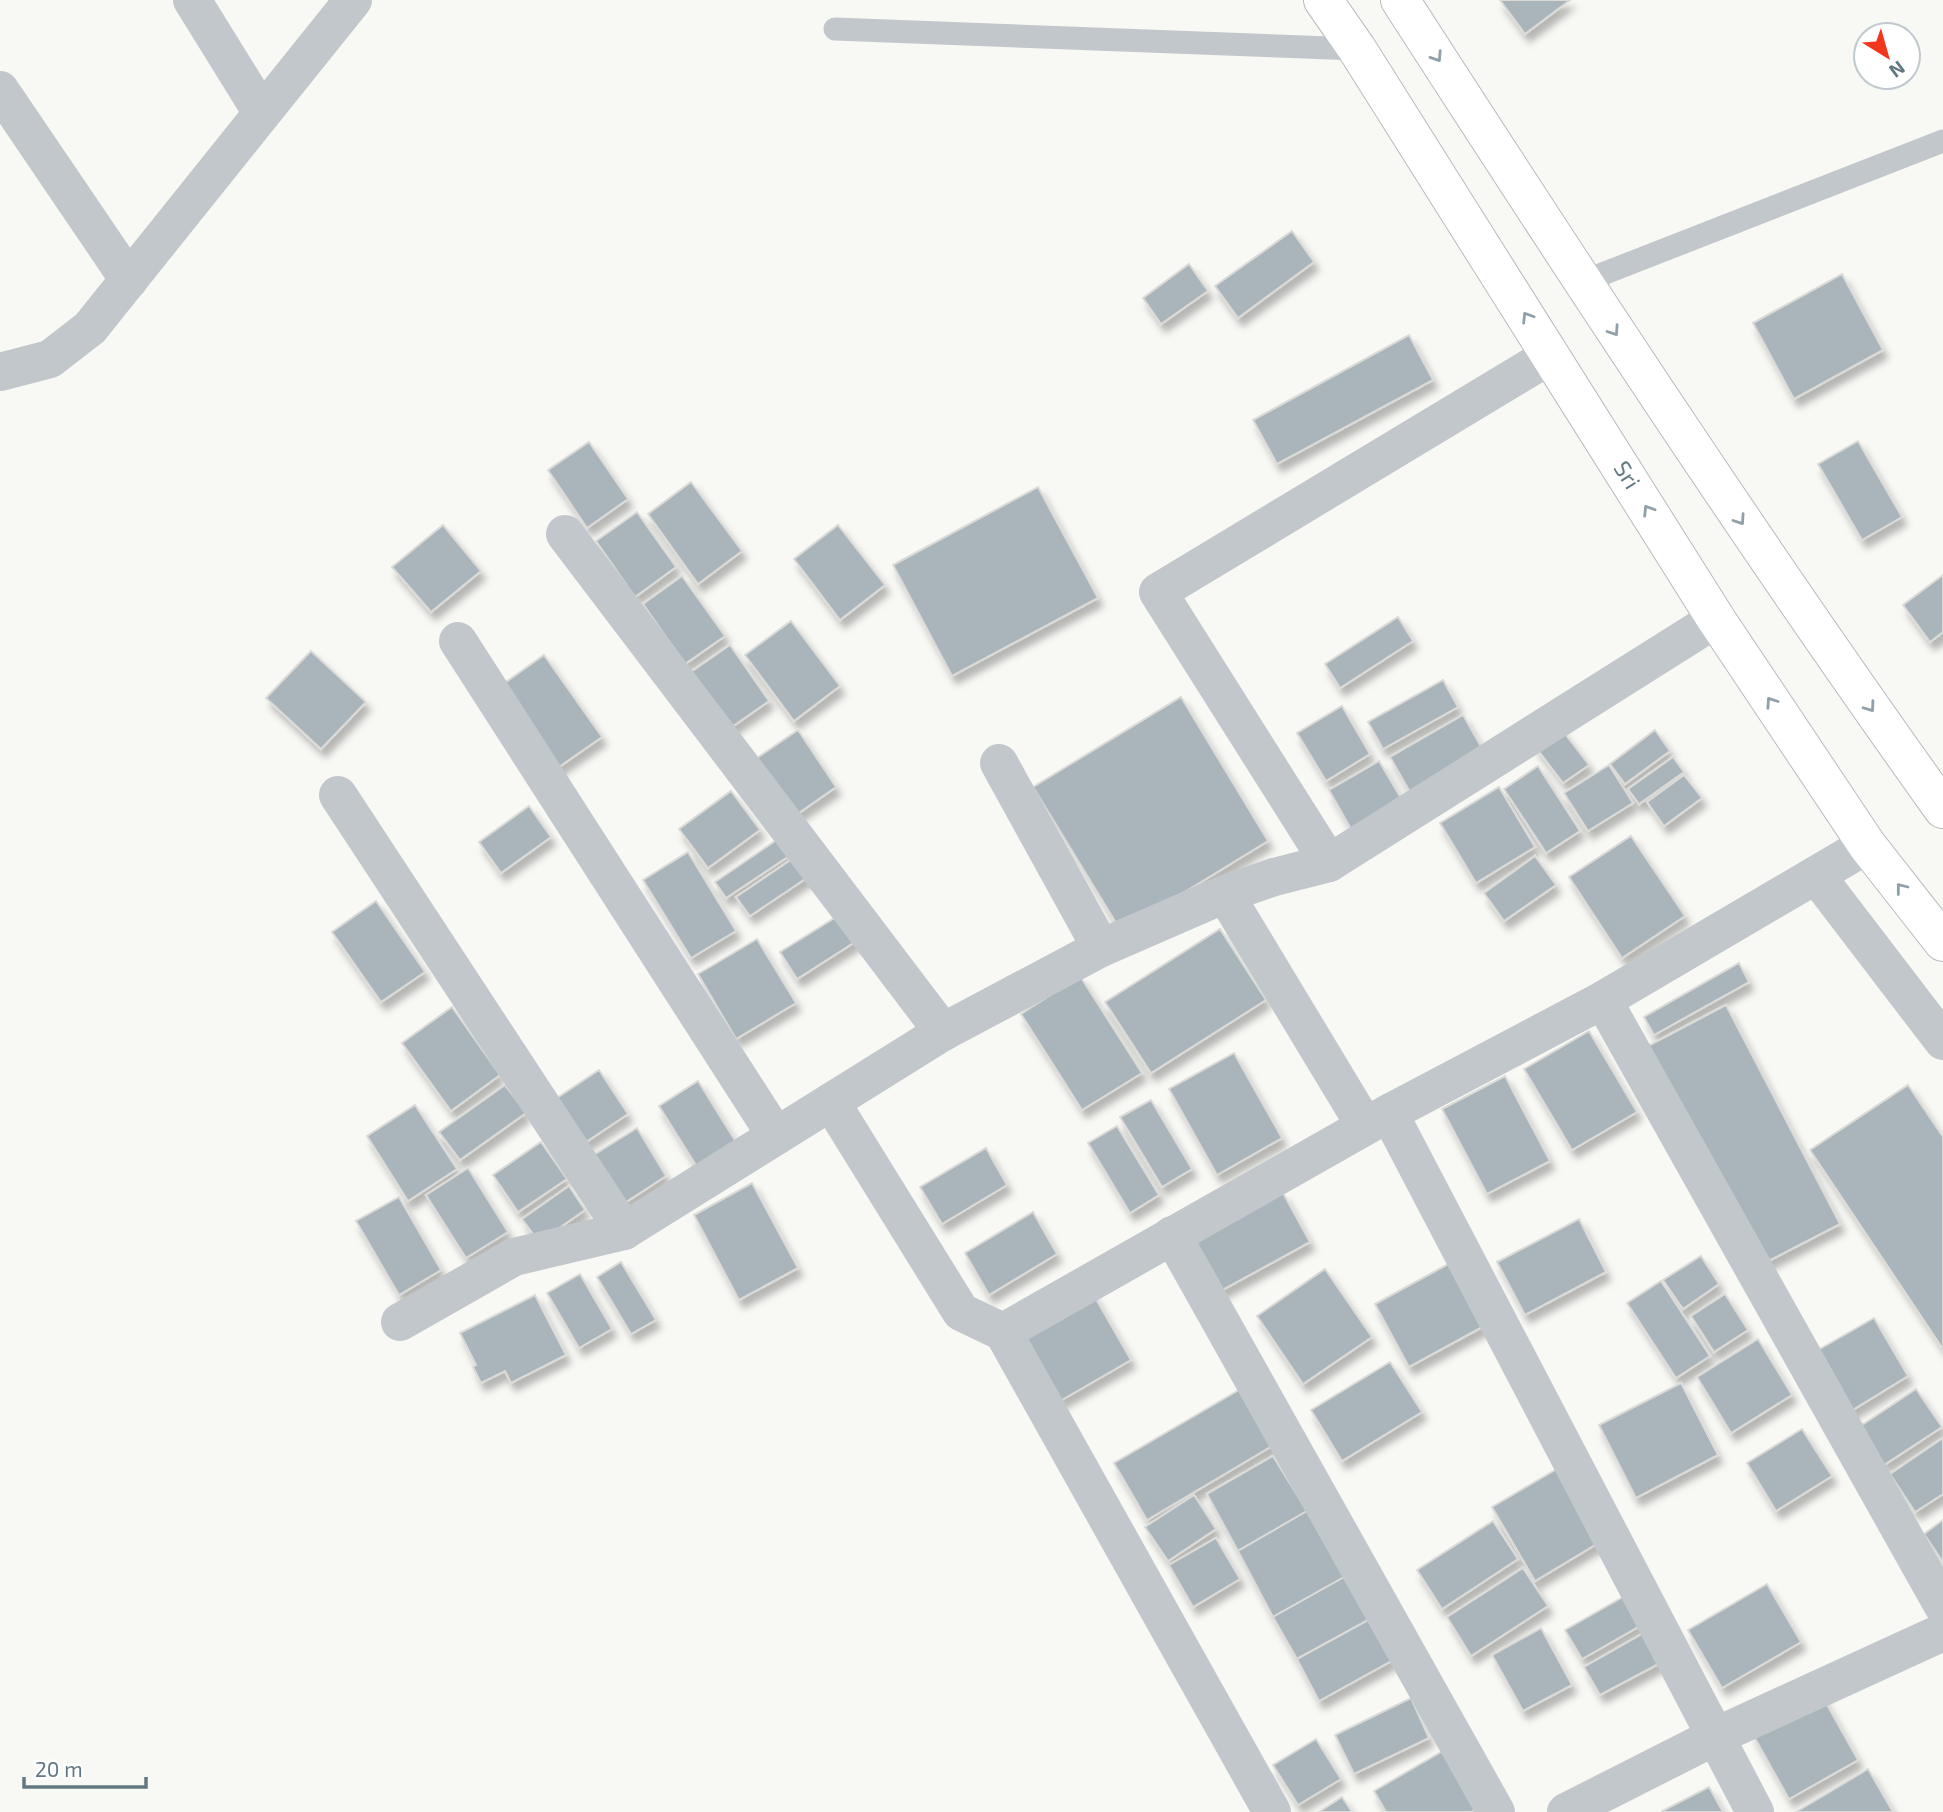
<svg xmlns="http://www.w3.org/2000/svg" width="1943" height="1812" viewBox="0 0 1943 1812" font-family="'Exo 2',sans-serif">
<defs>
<filter id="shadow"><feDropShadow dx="4.5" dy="8" stdDeviation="3.5" flood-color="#0004"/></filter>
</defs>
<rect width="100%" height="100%" fill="#f8f8f5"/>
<g fill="#a9b5ba" stroke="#dadad8" stroke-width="2" filter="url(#shadow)">
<path d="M1500 0H1570L1525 34Z"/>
<path d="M1292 231 1314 262 1238 318 1215 286Z"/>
<path d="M1189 264 1208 291 1161 324 1143 298Z"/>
<path d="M1842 274 1883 350 1794 399 1753 323Z"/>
<path d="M1409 335 1433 380 1277 464 1253 420Z"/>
<path d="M1858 441 1902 517 1862 540 1818 464Z"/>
<path d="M589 442 628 499 587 528 548 470Z"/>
<path d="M691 482 742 551 698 584 648 514Z"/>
<path d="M1038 487 1098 598 952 676 893 565Z"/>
<path d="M637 512 676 567 635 597 596 541Z"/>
<path d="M443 525 481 571 431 612 392 567Z"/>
<path d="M838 525 885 585 840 620 794 559Z"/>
<path d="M1943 575V632L1930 642 1903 605Z"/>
<path d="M682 576 725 636 685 664 643 604Z"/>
<path d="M1398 617 1413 641 1340 688 1325 664Z"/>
<path d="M791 621 840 686 794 721 745 655Z"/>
<path d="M730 645 769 701 726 731 688 674Z"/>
<path d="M311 651 366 702 321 749 266 698Z"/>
<path d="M544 655 602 737 556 769 499 687Z"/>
<path d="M1443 680 1458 707 1383 749 1368 722Z"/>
<path d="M1181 697 1268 841 1121 931 1033 787Z"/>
<path d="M1342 706 1370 754 1326 781 1297 733Z"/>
<path d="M1463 715 1487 757 1414 799 1390 757Z"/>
<path d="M1559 726 1589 765 1563 783 1534 745Z"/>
<path d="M798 730 836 787 796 815 757 758Z"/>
<path d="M1655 730 1670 751 1625 784 1610 764Z"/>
<path d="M1673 757 1684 772 1639 804 1628 789Z"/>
<path d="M1379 761 1408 810 1351 829 1329 790Z"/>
<path d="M1609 765 1633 803 1588 831 1564 793Z"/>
<path d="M1538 766 1580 831 1546 853 1504 789Z"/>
<path d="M1684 775 1702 798 1664 826 1647 802Z"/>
<path d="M1499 787 1535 847 1476 883 1440 823Z"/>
<path d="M731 791 760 830 708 868 679 829Z"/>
<path d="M529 806 551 837 501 873 479 842Z"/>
<path d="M1631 836 1685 916 1622 958 1569 877Z"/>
<path d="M778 839 789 856 726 898 715 882Z"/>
<path d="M688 852 736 931 691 958 643 880Z"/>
<path d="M798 855 811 875 750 916 736 897Z"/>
<path d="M1535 856 1556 885 1504 921 1484 893Z"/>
<path d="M376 901 425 972 381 1002 332 932Z"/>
<path d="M841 914 858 940 797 979 780 952Z"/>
<path d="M1220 929 1266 1000 1151 1073 1105 1002Z"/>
<path d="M757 939 796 1003 736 1039 698 974Z"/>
<path d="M1739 963 1749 982 1654 1035 1644 1017Z"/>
<path d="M1080 976 1142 1073 1082 1110 1021 1014Z"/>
<path d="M1726 1005 1840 1224 1759 1266 1646 1047Z"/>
<path d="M452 1007 500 1075 451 1111 402 1043Z"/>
<path d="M1589 1031 1637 1112 1572 1150 1524 1069Z"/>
<path d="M1234 1053 1282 1138 1217 1175 1169 1089Z"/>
<path d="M599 1070 628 1114 583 1144 554 1100Z"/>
<path d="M1505 1076 1550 1161 1487 1194 1442 1109Z"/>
<path d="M698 1081 741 1150 702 1175 659 1106Z"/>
<path d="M505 1085 526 1113 460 1160 439 1132Z"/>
<path d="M1908 1085 1943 1137V1349L1810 1150Z"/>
<path d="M1151 1100 1192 1169 1162 1187 1120 1117Z"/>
<path d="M415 1105 457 1169 408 1201 367 1136Z"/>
<path d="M1117 1126 1159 1195 1130 1213 1088 1143Z"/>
<path d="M637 1128 666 1176 623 1204 592 1156Z"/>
<path d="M541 1142 567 1179 518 1212 493 1175Z"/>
<path d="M986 1148 1007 1185 942 1224 920 1187Z"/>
<path d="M468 1168 508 1232 466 1258 426 1195Z"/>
<path d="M752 1183 798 1268 739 1300 694 1215Z"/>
<path d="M569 1186 585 1210 539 1242 522 1219Z"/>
<path d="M1283 1193 1310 1242 1219 1292 1192 1243Z"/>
<path d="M399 1197 441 1270 399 1295 356 1221Z"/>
<path d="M1033 1212 1057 1254 989 1295 965 1253Z"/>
<path d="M1579 1219 1606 1272 1525 1315 1497 1262Z"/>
<path d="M1701 1256 1719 1284 1683 1309 1663 1280Z"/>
<path d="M621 1262 656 1320 631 1334 597 1277Z"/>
<path d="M1452 1262 1486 1325 1409 1367 1375 1304Z"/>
<path d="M1325 1269 1372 1337 1303 1384 1257 1316Z"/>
<path d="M580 1274 612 1329 579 1348 547 1293Z"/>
<path d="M1661 1281 1710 1356 1676 1378 1627 1303Z"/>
<path d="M1092 1292 1131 1360 1060 1401 1020 1334Z"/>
<path d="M1725 1294 1748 1330 1714 1352 1691 1316Z"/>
<path d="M535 1295 566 1355 511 1383 505 1371 481 1383 473 1367 476 1365 460 1333Z"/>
<path d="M1874 1318 1908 1376 1846 1414 1811 1354Z"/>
<path d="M1758 1339 1792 1395 1731 1433 1697 1377Z"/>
<path d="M1390 1362 1422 1412 1342 1461 1311 1410Z"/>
<path d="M1681 1383 1718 1455 1636 1498 1599 1425Z"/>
<path d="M1244 1387 1277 1443 1147 1520 1114 1463Z"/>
<path d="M1916 1389 1942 1427 1884 1465 1859 1427Z"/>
<path d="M1802 1429 1832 1476 1776 1511 1747 1463Z"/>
<path d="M1943 1438V1494L1915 1512 1890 1474Z"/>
<path d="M1273 1456 1307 1511 1238 1551 1207 1494Z"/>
<path d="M1562 1466 1605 1539 1535 1581 1492 1507Z"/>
<path d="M1194 1495 1216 1529 1168 1561 1145 1527Z"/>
<path d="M1307 1511 1346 1576 1273 1617 1238 1551Z"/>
<path d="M1943 1520V1562L1924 1534Z"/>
<path d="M1493 1521 1518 1559 1442 1609 1417 1570Z"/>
<path d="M1216 1538 1240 1579 1193 1607 1169 1565Z"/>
<path d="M1523 1568 1548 1606 1471 1656 1447 1617Z"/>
<path d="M1346 1576 1370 1619 1297 1659 1273 1617Z"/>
<path d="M1767 1584 1801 1642 1722 1688 1688 1630Z"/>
<path d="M1630 1593 1647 1622 1582 1659 1565 1630Z"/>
<path d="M1370 1619 1393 1660 1319 1701 1297 1659Z"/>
<path d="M1541 1628 1572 1685 1523 1711 1492 1655Z"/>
<path d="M1649 1630 1666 1660 1600 1695 1584 1667Z"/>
<path d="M1821 1694 1858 1760 1789 1799 1752 1733Z"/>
<path d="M1411 1698 1429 1738 1354 1774 1335 1735Z"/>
<path d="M1316 1739 1341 1779 1298 1805 1273 1765Z"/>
<path d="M1453 1745 1487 1803 1471 1812H1386L1374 1791Z"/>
<path d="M1868 1769 1893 1812H1796Z"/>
<path d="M1709 1787 1723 1812H1662V1811Z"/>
<path d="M1342 1797 1352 1812H1319Z"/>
</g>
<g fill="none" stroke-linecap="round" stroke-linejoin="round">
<g stroke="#b6bbbe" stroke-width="40">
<g id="trunk">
<path d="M1323 0 1357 49 1716 619 1867 845 1943 942"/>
<path d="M1400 0C1576 273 1754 545 1943 809"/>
</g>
</g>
<g stroke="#c1c7ca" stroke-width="23">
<path d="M835 29 1357 49"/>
<path d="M1582 282 1943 141"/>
</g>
<g stroke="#c1c7ca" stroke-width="38">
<path d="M192 0 262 113"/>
<path d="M0 90 129 280"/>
<path d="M0 372 50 359 90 328 353 0"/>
<path d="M565 534 943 1032"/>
<path d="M458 641 776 1136"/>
<path d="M999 763 1101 948"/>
<path d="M338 795 624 1231"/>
<path d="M1329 863 1158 592 1551 355"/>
<path d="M1816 875 1943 1041"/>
<path d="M1225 894 1365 1126"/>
<path d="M1603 1000 1943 1606"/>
<path d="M831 1102 961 1312 1003 1332"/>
<path d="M1389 1113 1755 1812"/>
<path d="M1172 1235 1496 1812"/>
<path d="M400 1322 514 1257 624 1231 943 1032 1101 948 1225 894 1274 877 1329 863 1716 619"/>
<path d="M1272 1812 1003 1332 1389 1113 1603 1000 1867 845"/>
<path d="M1566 1812 1714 1737 1943 1632"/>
</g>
<use href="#trunk" stroke="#fff" stroke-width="38"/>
</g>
<defs><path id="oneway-chevron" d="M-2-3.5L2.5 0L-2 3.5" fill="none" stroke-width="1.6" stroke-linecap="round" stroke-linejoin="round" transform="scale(1.75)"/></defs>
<g stroke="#90a0a8">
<use href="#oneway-chevron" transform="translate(1437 57) rotate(57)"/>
<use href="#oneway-chevron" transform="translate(1527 317) rotate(-122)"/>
<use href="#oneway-chevron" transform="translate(1614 331) rotate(56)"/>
<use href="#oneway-chevron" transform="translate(1648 510) rotate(-122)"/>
<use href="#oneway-chevron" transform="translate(1740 520) rotate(56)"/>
<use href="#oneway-chevron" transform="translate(1771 702) rotate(-124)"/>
<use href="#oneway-chevron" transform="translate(1870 707) rotate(54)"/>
<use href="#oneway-chevron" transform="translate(1901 888) rotate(-128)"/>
</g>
<g text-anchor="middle" stroke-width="7" stroke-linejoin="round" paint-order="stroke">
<g font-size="23" fill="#617883" stroke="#fff">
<text transform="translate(1627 475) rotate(58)" y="8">Sri</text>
</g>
</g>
<g transform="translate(1887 56) rotate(143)"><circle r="33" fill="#ffffff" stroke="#c0c9cd" stroke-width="2"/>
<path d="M0-5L12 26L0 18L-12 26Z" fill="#f1361c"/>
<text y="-10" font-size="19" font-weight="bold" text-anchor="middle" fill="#617883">N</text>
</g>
<path d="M24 1777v10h122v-10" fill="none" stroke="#617883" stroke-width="3.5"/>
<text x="35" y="1777" font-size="21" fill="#617883" stroke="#ffffff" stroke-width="5" paint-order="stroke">20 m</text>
</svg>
